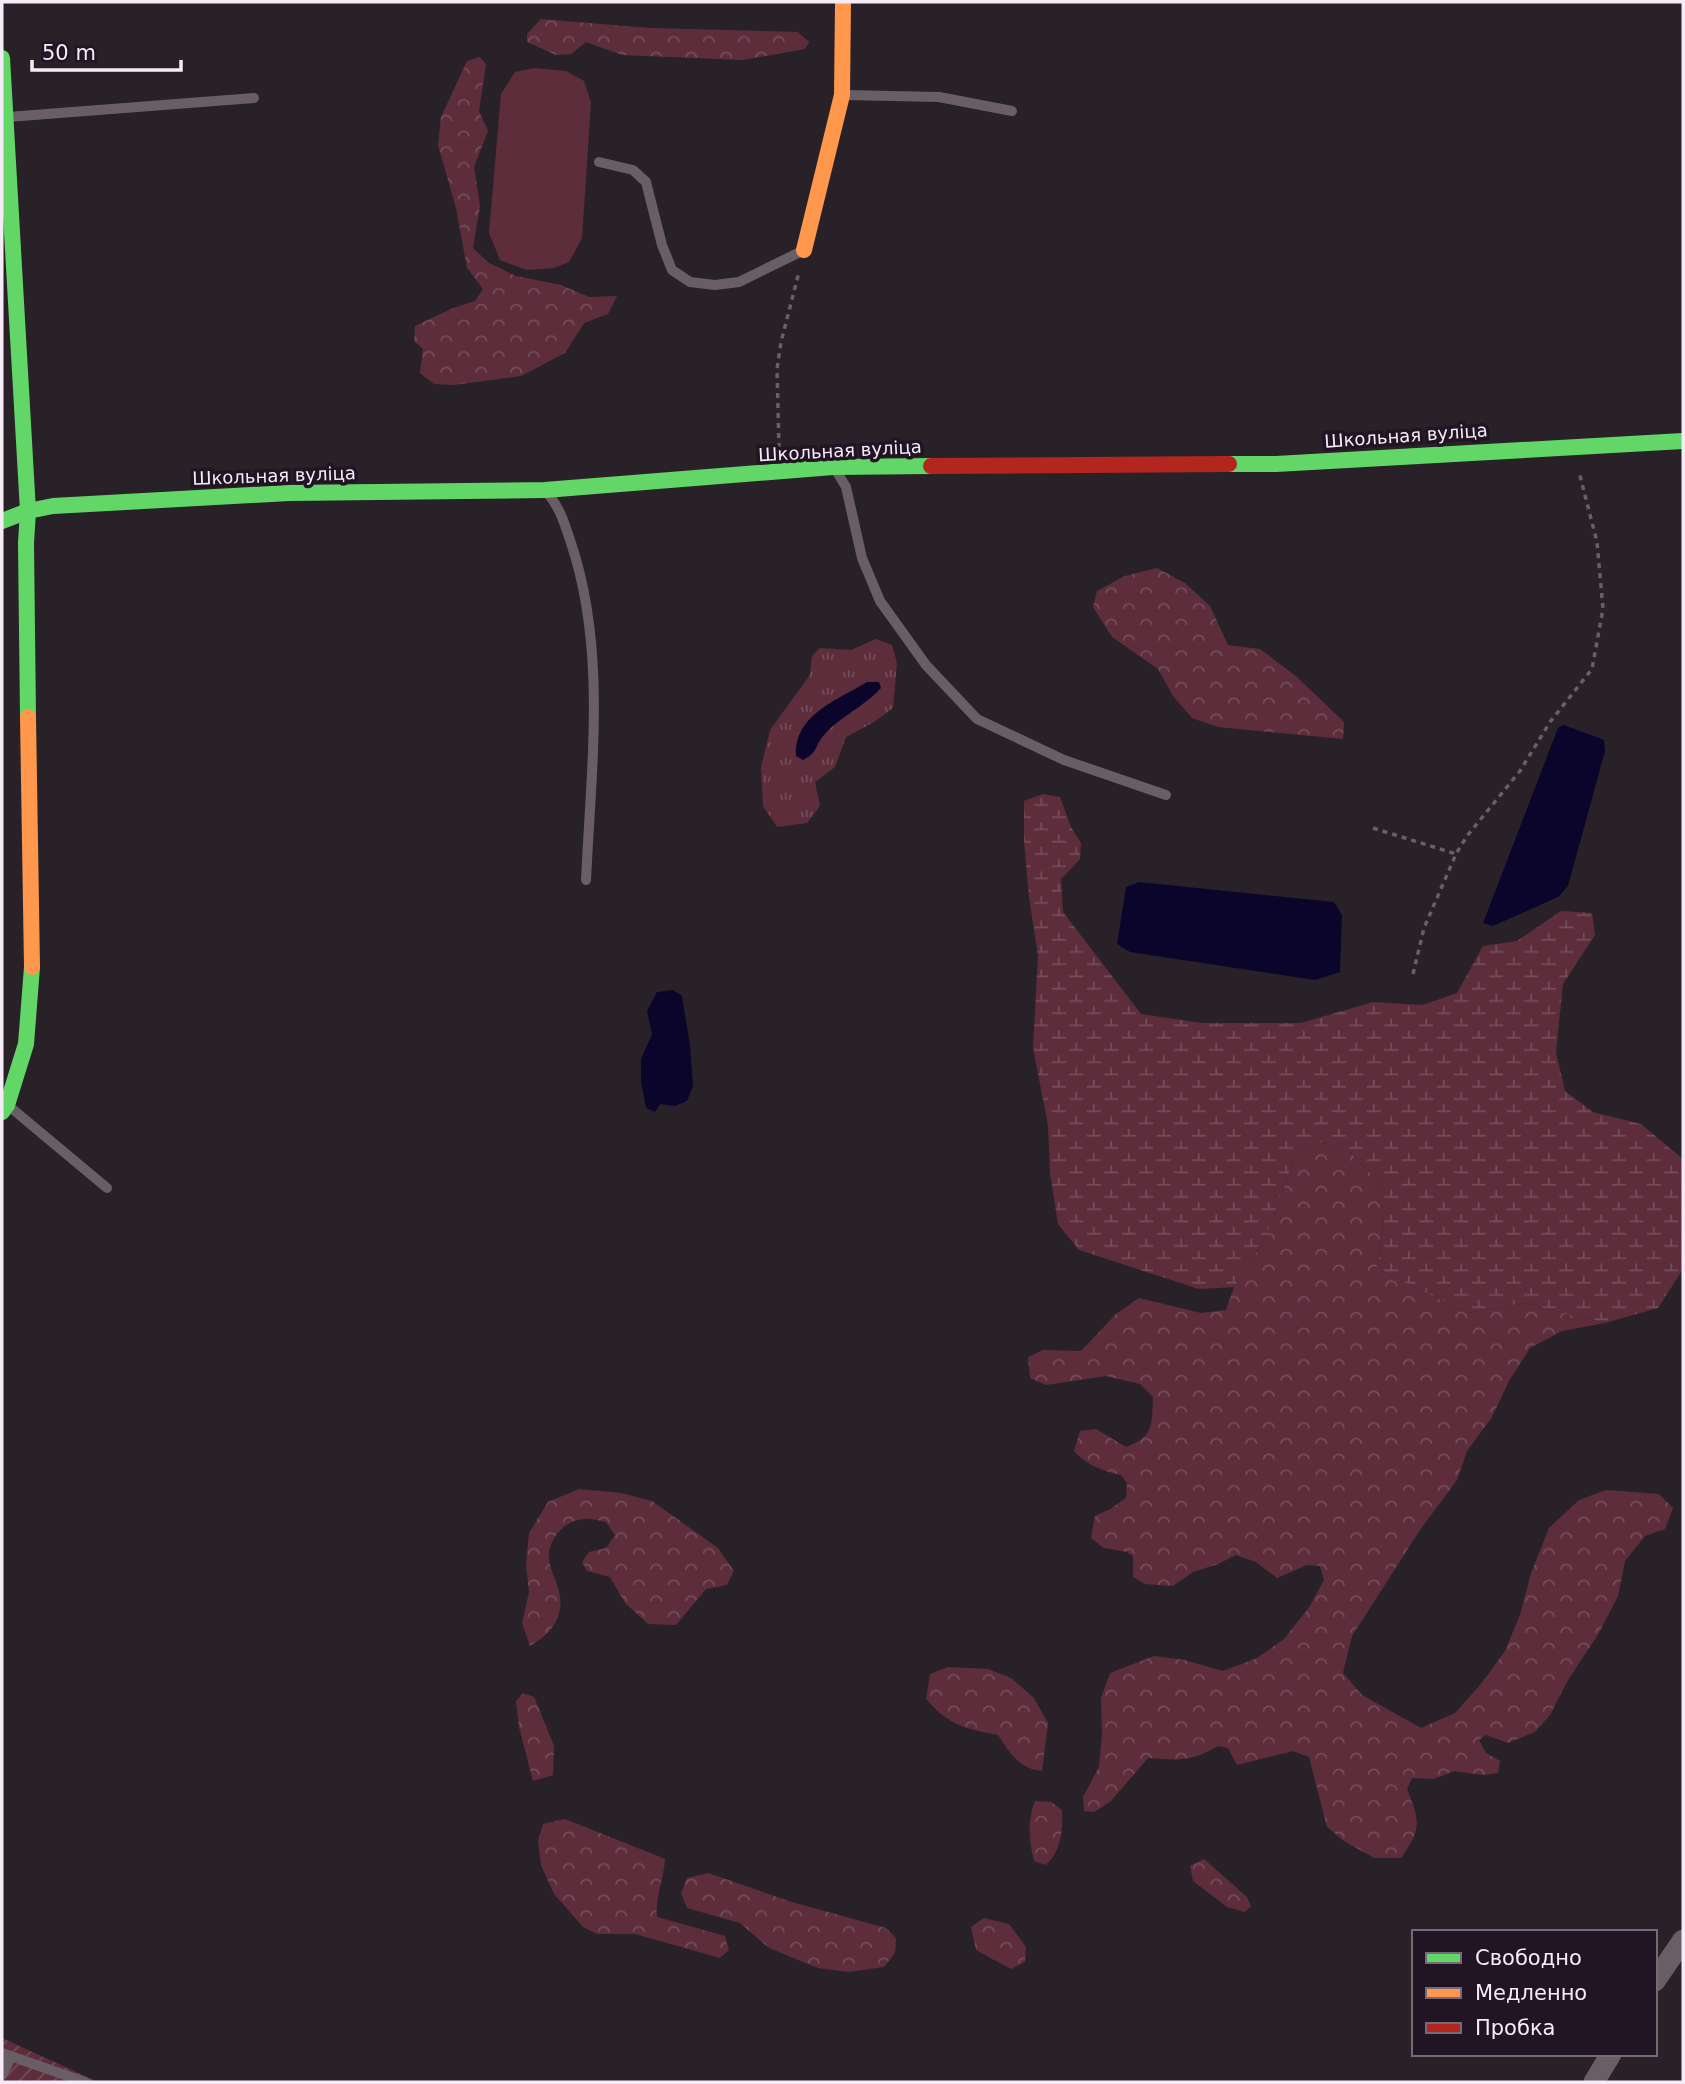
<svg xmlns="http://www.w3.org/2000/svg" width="1685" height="2084" viewBox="0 0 1685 2084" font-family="'DejaVu Sans',sans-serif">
<defs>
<pattern id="grass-tufts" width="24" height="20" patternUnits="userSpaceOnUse" patternTransform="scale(1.75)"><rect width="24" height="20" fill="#5d2d3c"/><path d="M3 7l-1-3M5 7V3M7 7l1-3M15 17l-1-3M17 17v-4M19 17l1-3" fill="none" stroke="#754c59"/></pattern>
<pattern id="forest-crowns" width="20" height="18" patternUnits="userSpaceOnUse" patternTransform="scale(1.75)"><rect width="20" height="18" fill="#5d2d3c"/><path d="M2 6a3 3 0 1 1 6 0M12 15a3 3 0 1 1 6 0" fill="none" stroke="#754c59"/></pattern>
<pattern id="wetland-marsh" width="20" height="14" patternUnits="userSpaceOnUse" patternTransform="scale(1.75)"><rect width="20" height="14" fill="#5d2d3c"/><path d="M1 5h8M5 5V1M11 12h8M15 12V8" fill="none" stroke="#754c59"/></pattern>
<pattern id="garden-furrows" width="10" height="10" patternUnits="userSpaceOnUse" patternTransform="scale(1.75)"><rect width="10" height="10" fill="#5d2d3c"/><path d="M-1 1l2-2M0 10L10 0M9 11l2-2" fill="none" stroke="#754c59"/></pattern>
</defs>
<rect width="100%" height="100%" fill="#282228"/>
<path fill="url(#grass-tufts)" d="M876 639 892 645 897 663 893 708 874 722 846 737 835 767 815 782 820 806 807 823 777 827 763 806 761 767 770 730 810 675 812 656 820 648 851 650Z"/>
<g fill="url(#forest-crowns)">
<path d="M541 19 650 28 798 32 809 42 805 49 743 60 622 55 586 42 571 54 556 55 527 42V34Z"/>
<path d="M480 57 486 64 479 111 488 131 474 167 480 206 473 248 489 263 516 276 561 285 589 297 617 296 608 314 584 323 565 353 521 376 453 385 434 384 420 373 423 349 414 341 415 326 453 308 475 301 483 289 467 268 456 208 438 145 441 117 467 61Z"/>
<path d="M1157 568 1185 583 1210 606 1228 645 1260 649 1297 677 1344 722 1343 739 1218 727 1192 718 1173 696 1158 669 1112 637 1093 607 1097 591 1125 576Z"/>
<path d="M1321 1142 1351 1153 1381 1184 1384 1223 1377 1269 1468 1313 1524 1303 1605 1323 1562 1331 1530 1348 1509 1381 1492 1417 1467 1451 1457 1480 1420 1530 1352 1636 1343 1673 1362 1695 1421 1728 1455 1713 1481 1684 1505 1651 1520 1615 1531 1573 1549 1528 1579 1500 1606 1490 1659 1494 1673 1508 1665 1529 1645 1536 1625 1561 1618 1596 1599 1633 1568 1680 1550 1715 1535 1732 1508 1743 1486 1735 1479 1740 1486 1753 1500 1761 1498 1773 1483 1775 1454 1771 1434 1779 1412 1778 1407 1789C1420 1822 1422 1828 1401 1858H1374L1344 1841 1327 1827 1309 1757 1293 1751 1237 1765 1228 1748 1218 1746C1190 1762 1180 1760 1148 1758L1110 1802 1094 1812 1084 1811 1083 1797 1099 1767 1102 1733 1101 1698 1110 1673 1154 1656 1184 1660 1223 1671 1257 1658 1284 1639 1310 1606 1324 1580 1320 1566 1307 1565 1277 1578 1256 1562 1236 1555 1218 1564 1193 1572 1173 1586 1145 1584 1133 1577V1556L1127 1552 1104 1548 1091 1538 1095 1516 1110 1509 1126 1498 1127 1483 1121 1475C1102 1471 1087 1465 1074 1451L1080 1431 1096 1429 1126 1447C1154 1437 1152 1423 1153 1397L1140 1384 1106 1376 1046 1385 1030 1378 1028 1357 1043 1350 1081 1351 1116 1314 1139 1298 1201 1313 1226 1310 1234 1287 1266 1237 1297 1151Z"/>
<path d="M579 1489 621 1493 652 1501 718 1548 734 1571 727 1585 706 1589 676 1625 648 1624 625 1603 610 1577 587 1571 582 1562 589 1552 606 1548 615 1535 606 1522C600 1521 591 1518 584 1519 564 1520 547 1540 549 1560 552 1577 563 1591 560 1609 557 1627 545 1637 530 1646L522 1623 529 1592 526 1565 529 1533 548 1502Z"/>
<path d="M948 1667 988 1669 1011 1678 1034 1698 1048 1723 1042 1771C1019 1769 1010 1753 998 1735 966 1729 948 1725 926 1699L930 1674Z"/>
<path d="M523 1693 534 1697 554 1746 553 1775 533 1781 519 1727 516 1701Z"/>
<path d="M1035 1801 1051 1802 1062 1810C1063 1830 1061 1851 1046 1865L1034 1861C1029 1840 1027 1821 1035 1801Z"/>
<path d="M565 1819 665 1859C664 1879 655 1896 657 1917L725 1936 729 1950 720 1958 635 1934H597L583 1927 554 1894 541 1865 538 1841 543 1824Z"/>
<path d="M1204 1859 1247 1897 1251 1906 1245 1912 1227 1907 1193 1881 1190 1866Z"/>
<path d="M708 1873 792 1902 886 1928 896 1938 895 1953 884 1967 849 1972 818 1968 769 1948 740 1923 687 1908 681 1893 687 1878Z"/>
<path d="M984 1918 1009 1924 1026 1947 1025 1962 1011 1969 976 1950 971 1927Z"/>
</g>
<path fill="url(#wetland-marsh)" d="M1043 794 1060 797 1071 827 1081 843 1080 859 1061 879 1063 912 1141 1014 1202 1023H1301L1373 1002 1423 1005 1457 993 1483 946 1517 941 1561 911 1592 913 1595 935 1563 984 1556 1052 1565 1091 1593 1112 1641 1124 1683 1159V1269L1658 1308 1605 1323 1524 1303 1468 1313 1377 1269 1384 1223 1381 1184 1351 1153 1321 1142 1297 1151 1266 1237 1234 1287 1199 1289 1079 1250 1058 1224 1050 1173 1048 1125 1033 1048 1038 956 1029 897 1024 841V801Z"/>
<path fill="#5d2d3c" d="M535 68 566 71 584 81 591 102 582 238 569 262 554 268 527 270 500 260 489 233 501 94 515 72Z"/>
<path fill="url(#garden-furrows)" d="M2 2038 98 2082H2Z"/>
<g fill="#0b052b">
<path d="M867 682H879L881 688C864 707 839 717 824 735 814 746 819 752 803 760L796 756C794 715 836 701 867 682Z"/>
<path d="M1564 725 1604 740 1605 751 1568 886 1558 897 1493 926 1483 923 1558 728Z"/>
<path d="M1139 882 1334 902 1342 915 1340 972 1315 980 1130 952 1117 944 1126 887Z"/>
<path d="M673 990 682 996 690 1045 693 1086 687 1101 675 1106 660 1104 655 1112 646 1108 641 1082V1059L652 1034 647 1011 657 992Z"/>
</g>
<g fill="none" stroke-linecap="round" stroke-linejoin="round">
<g stroke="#695f66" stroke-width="3.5" stroke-dasharray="5 5" stroke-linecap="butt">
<path d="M779 448 777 369 781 342 799 272"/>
<path d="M1373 828 1456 854"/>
<path d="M1413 974 1424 928 1456 854 1467 836 1520 771 1550 722 1592 669 1603 609 1597 542 1579 472"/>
</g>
<g stroke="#6a5e66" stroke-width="10">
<path d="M845 95 939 97 1012 111"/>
<path d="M8 117 254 98"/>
<path d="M599 162 633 170 646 182 662 245 672 270 690 282 715 285 739 282 802 251"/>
<path d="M837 472 846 487 862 558 880 601 926 665 977 719 1064 760 1166 795"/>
<path d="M549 495C561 510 565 525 571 543 607 650 591 769 586 880"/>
<path d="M10 1107 107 1188"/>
<path d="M2 2053 85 2082"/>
<path d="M2 2075 11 2057"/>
</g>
<g stroke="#6a5e66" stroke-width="21">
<path d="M1655 1981 1683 1940"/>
<path d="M1594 2082 1611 2054"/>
</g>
<g stroke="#63d668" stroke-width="16">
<path d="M2 58 28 511 26 543 28 717"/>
<path d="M1229 464H1276L1683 441"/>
<path d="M2 521 28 511 53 506 289 493 545 490 833 467 931 466"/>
<path d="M2 1112 7 1105 26 1044 32 967"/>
</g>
<g stroke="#ff974d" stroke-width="16">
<path d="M804 250 842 95 843 2"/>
<path d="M28 717 32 967"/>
</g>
<path stroke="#b3261e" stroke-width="16" d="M931 466 1229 464"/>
</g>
<g text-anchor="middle" stroke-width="7" stroke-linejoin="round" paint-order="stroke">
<g font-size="18" fill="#f5ecf7" stroke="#211423">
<text transform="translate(1406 436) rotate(-4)" y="6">Школьная вуліца</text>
<text transform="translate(840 451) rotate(-3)" y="6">Школьная вуліца</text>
<text transform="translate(274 476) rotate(-2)" y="6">Школьная вуліца</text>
</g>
</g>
<rect width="1685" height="2084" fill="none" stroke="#f5ecf7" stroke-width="7"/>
<rect x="1412" y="1930" width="245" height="126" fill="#211423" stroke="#766a78" stroke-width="2"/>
<rect x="1426" y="1953" width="35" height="10" fill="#63d668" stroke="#766a78" stroke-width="2"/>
<text x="1475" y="1965" font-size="21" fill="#f5ecf7">Свободно</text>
<rect x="1426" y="1988" width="35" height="10" fill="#ff974d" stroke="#766a78" stroke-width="2"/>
<text x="1475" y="2000" font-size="21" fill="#f5ecf7">Медленно</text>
<rect x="1426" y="2023" width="35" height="10" fill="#b3261e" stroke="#766a78" stroke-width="2"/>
<text x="1475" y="2035" font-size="21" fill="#f5ecf7">Пробка</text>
<path d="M32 60v10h149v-10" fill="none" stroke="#f5ecf7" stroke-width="3.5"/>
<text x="42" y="60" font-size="21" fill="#f5ecf7" stroke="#211423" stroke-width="5" paint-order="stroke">50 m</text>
</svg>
